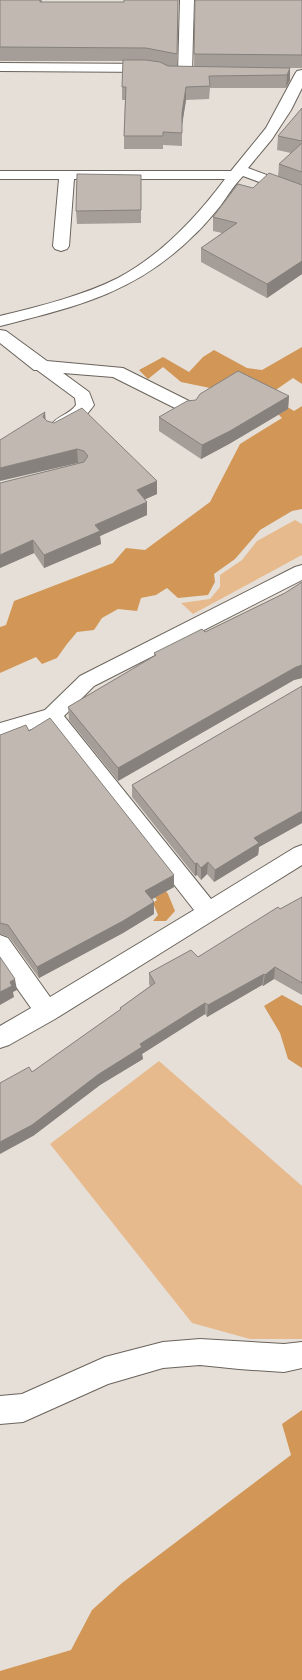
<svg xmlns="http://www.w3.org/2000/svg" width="302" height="1680" viewBox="0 0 302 1680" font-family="Jost,sans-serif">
<rect width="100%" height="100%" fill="#e6dfd7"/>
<g fill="#e6ba8d">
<path d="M295 520 302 524V555L193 614 181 603 210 599 220 587V575L242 560 257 541Z"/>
<path d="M159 1061 302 1186V1339H250L192 1323 50 1144Z"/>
</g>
<g fill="#d29757">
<path d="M302 347V384L293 378 270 394 210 388 181 382 163 367 148 379 139 370 163 357 189 372 203 357 214 350 247 368 262 370Z"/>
<path d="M286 406 294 411 302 406V509L292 511 260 530 235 559 214 574 215 582 208 595 178 598 167 588 156 595 141 598 137 611 118 609 102 618 94 630 77 632 67 644 57 658 42 664 36 657 0 673V627L6 625 14 601 113 563 126 548 145 550 210 502 240 444 282 418 276 412Z"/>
<path d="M143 858 168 894 175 911 166 921H153L158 915 153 903 157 900 129 863Z"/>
<path d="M282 995 302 1006V1068L288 1059 280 1033 264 1006Z"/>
<path d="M302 1410V1680H0V1671L71 1650 92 1610 122 1583 291 1455 282 1424Z"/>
</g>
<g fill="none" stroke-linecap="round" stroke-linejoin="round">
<g stroke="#6a635c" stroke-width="2">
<g id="minor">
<path d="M180 0H194L192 73 190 76 185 77 180 76 178 73Z"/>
<path d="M0 63 154 64 159 65 161 68 159 71 154 72 0 71Z"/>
<path d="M302 70V88L291 110 272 139 248 168 302 188V198L243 176C235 184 228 195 221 205 212 216 203 227 193 236 136 293 75 307 0 326V316C40 306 82 296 118 278 161 255 196 218 225 179H74L69 246 67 249 61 251 55 249 53 246 59 179H0V171H231L266 128 295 74 297 71Z"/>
<path d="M0 330 6 331 47 361 123 368 195 404 198 408 195 412 189 413 183 412 113 377 63 373 89 392 94 405C85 418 71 433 54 429L51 425C57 416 70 414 76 405L75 398 37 370H34L0 343Z"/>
<path d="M302 565V580L94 686 64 716 211 899 294 848 302 845V865L55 1019 9 1045 0 1048V1026L31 1008 0 964V935L8 938 50 997 194 910 48 724 0 739V723L45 710 80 676 295 567Z"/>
<path d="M200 1339 284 1344 302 1342V1368L284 1372 239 1369 200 1365 163 1368 108 1384 23 1422 0 1424V1396L22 1394 105 1357 163 1342Z"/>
</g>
</g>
<use href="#minor" fill="#fff" fill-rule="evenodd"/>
</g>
<g fill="#a59e98">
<path d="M0 0H42V2H124L178 0 177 66H194L195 0H302V68H290V80L286 88H210L209 99 186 100 182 123V146L163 145V149H124V136L125 100H122V87L123 61H0Z"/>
<path d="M302 108V274L267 298 201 262V248L222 233 213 231V217L253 188 278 176 279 164 291 153 277 150 278 136Z"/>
<path d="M141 175V223L77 224 76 211Z"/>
<path d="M289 396 288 409 229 444 201 459 159 431V417Z"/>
<path d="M46 420 157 494 145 499 147 515 100 536 101 544 44 568 34 553 0 568V483L80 463H78Z"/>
<path d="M302 582V678L294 680 118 781 69 720 68 707 154 657V653L205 632 285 593Z"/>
<path d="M302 686V823L259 847 258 855 214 882 207 874 201 880 197 875 195 876 132 797V785Z"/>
<path d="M29 731 174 887 152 899 154 914 123 933 39 978 9 937 0 934V735Z"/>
<path d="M302 897V995L274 979 263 986 262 985 207 1017 205 1014 142 1054 143 1059 100 1085 33 1136 32 1072 120 1010V1008L150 986 149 984V973L198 957 280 909Z"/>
</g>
<g fill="#86817c">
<path d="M290 68V80L286 88 287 75Z"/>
<path d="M186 87V100L182 126V113Z"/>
<path d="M302 261V274L267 298V284Z"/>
<path d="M289 396 288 409 229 444 201 459 202 445Z"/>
<path d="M45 412 46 425 43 417Z"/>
<path d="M77 449 78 463 0 481V468Z"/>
<path d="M157 481V494L137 503V490Z"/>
<path d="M147 502V515L100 536 101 544 44 568V555L95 525Z"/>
<path d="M33 540 34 553 0 568V555Z"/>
<path d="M302 665V678L294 680 118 781V768L296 667Z"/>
<path d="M302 811V823L259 847 258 855 214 882 215 870 254 838Z"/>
<path d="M208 862 207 874 201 880V868Z"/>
<path d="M197 863V875L195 876V864Z"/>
<path d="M174 875V887L145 903V891Z"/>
<path d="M154 902V914L123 933 39 978 37 967Z"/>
<path d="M275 967 274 979 263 986 265 975Z"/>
<path d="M264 974 262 985 207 1017 208 1005Z"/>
<path d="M15 979 17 990 13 992 14 997 0 1005V992L10 982Z"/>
<path d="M205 1003V1014L142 1054 143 1059 100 1085 33 1136 0 1154V1142L99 1074 140 1044Z"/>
</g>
<g fill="#c0b8b1" stroke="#86817c">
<path d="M0 0H40V2H124V0H178L177 54 146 48 0 47Z"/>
<path d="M195 0H302V55L194 54Z"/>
<path d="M123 60H146L160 62 168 66 290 68 287 75 209 76 210 86 186 87 182 113V133L163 132V136H124L126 87H122Z"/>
<path d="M302 108V141L278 136Z"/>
<path d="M302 143V172L279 164Z"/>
<path d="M269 173 302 185V261L267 284 201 248 237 223 213 217 238 184 253 188Z"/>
<path d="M77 174 141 175V210L76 211Z"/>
<path d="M238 371 289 396 230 431 202 445 159 417 187 401 196 400 200 394Z"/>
<path d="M82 408 157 481 137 490 147 502 95 525 100 531 44 555 33 540 0 555V483L84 462 88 456 84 451 77 449 0 468V440L45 412 43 417 47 421 54 423Z"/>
<path d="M302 582V665L296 667 118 768 68 707 156 655 154 653 202 629 205 632 285 593Z"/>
<path d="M302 686V811L254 838 259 843 215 870 208 862 201 868 197 863 195 864 132 785Z"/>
<path d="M50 718 174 875 145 891 154 902 123 921 37 967 8 925 0 923V735L26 725 29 731Z"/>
<path d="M302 897V983L275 967 265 975 264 974 208 1005 205 1003 140 1044 142 1047 99 1074 32 1125 0 1142V1083L29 1067 32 1072 121 1009 120 1008 155 983 149 973 191 950 198 957 278 907 280 909Z"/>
<path d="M0 957 15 979 10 982 12 986 0 992Z"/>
</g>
</svg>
